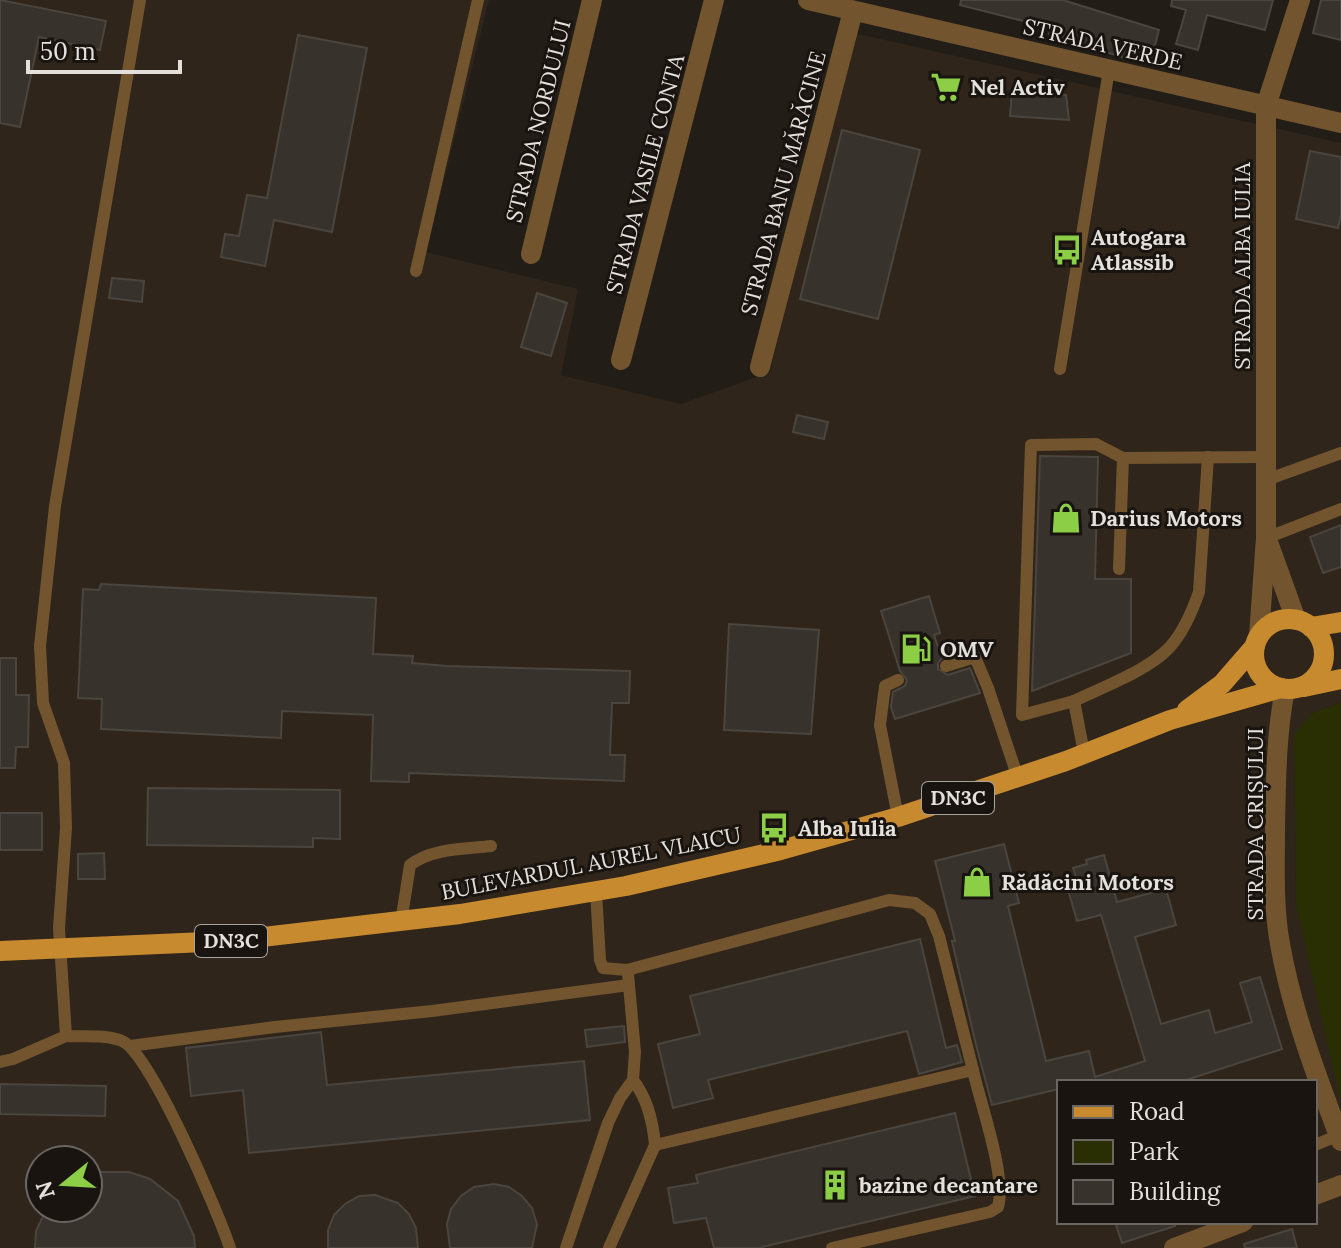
<svg xmlns="http://www.w3.org/2000/svg" width="1341" height="1248" viewBox="0 0 1341 1248" font-family="Lora,serif">
<rect width="100%" height="100%" fill="#221d17"/>
<path fill="#2f251b" fill-rule="evenodd" d="M0 0H489L426 252 578 289 561 375 681 404 770 372 854 33 1341 143V703L1314 712 1294 735 1296 904 1341 1098V1248H0ZM1059 1082H1315V1222H1059ZM40 1160H88V1208H40Z"/>
<path fill="#292f02" d="M1341 703V1098L1340 1099 1296 904 1294 734 1314 712Z"/>
<g fill="#38322c" stroke="#4a453e" stroke-width="2">
<path d="M0 0 106 21 100 50 39 37 20 127 0 123Z"/>
<path d="M961 0H1063L1159 30 1151 61 1127 54 1125 58 1049 34 1051 28 960 5Z"/>
<path d="M1172 0H1273L1265 30 1207 15 1198 50 1176 44 1186 10 1171 6Z"/>
<path d="M1321 0H1341V40L1313 33Z"/>
<path d="M298 35 367 48 332 232 274 220 265 266 221 257 225 234 239 236 247 195 267 198Z"/>
<path d="M1012 91 1066 95 1069 120 1010 116Z"/>
<path d="M842 130 920 150 878 319 800 299Z"/>
<path d="M1310 151 1341 157V215L1338 228 1296 219Z"/>
<path d="M112 278 144 281 142 302 109 298Z"/>
<path d="M537 293 567 303 551 356 521 347Z"/>
<path d="M797 415 828 422 824 439 793 432Z"/>
<path d="M1040 456 1098 457 1095 579H1131V653L1032 691Z"/>
<path d="M1341 525V567L1323 573 1310 537Z"/>
<path d="M101 584 376 598 373 654 413 656 412 663 447 666 630 671 629 703H612L610 755H625L624 781 409 773V782L371 781 373 715 282 711 281 738 101 729 102 699 78 698 83 589 99 590Z"/>
<path d="M929 596 940 633 934 635 942 658 938 663V669L948 675 970 668 980 693 895 719 891 707 893 692 905 686 907 680 900 671 881 611Z"/>
<path d="M729 624 819 630 811 734 724 730Z"/>
<path d="M0 658H16V695H29L28 747H16L15 768H0Z"/>
<path d="M148 788 340 790V839L313 838V847L147 845Z"/>
<rect x="0" y="813" width="42" height="37"/>
<path d="M1004 844 1019 903 1008 906 1046 1061 1089 1051 1095 1077 1145 1061 1101 915 1077 921 1067 886 1078 883 1073 868 1087 864 1086 860 1104 855 1117 902 1166 889 1176 925 1135 937 1161 1024 1209 1010 1215 1033 1252 1022 1240 983 1260 977 1282 1049 1180 1082H1059V1089L992 1105 975 1041 952 941H955L935 861Z"/>
<path d="M104 853 105 879H78V854Z"/>
<path d="M920 939 946 1048 957 1045 962 1062 919 1074 907 1031 708 1080 713 1098 673 1108 658 1044 700 1034 690 996Z"/>
<path d="M624 1026 625 1042 587 1047 585 1030Z"/>
<path d="M321 1032 327 1085 584 1061 590 1120 249 1153 243 1090 191 1096 186 1048Z"/>
<path d="M0 1084 106 1086 105 1116 0 1114Z"/>
<path d="M955 1113 975 1196 758 1248H714L706 1218 674 1223 668 1188 698 1183 696 1175Z"/>
<path d="M101 1172H129L150 1179 178 1201 194 1236 195 1248H35L36 1231 47 1208H88V1177Z"/>
<path d="M494 1184 509 1187 522 1196 532 1208 537 1224 532 1248H450L447 1224 451 1209 461 1196 474 1187Z"/>
<path d="M375 1195 398 1203 409 1214 416 1228 418 1248H328V1230L334 1215 345 1204 359 1196Z"/>
<path d="M1115 1222H1175V1226L1122 1243Z"/>
<path d="M1292 1229 1297 1248H1245L1244 1244Z"/>
</g>
<g fill="none" stroke-linecap="round" stroke-linejoin="round">
<g stroke="#72552e" stroke-width="12">
<path d="M416 271 478 0"/>
<path d="M1060 369 1109 70"/>
<path d="M1266 480 1341 453"/>
<path d="M1266 538 1341 509"/>
<path d="M1119 569 1123 458 1266 457"/>
<path d="M946 666 975 657 988 688 1018 778"/>
<path d="M1074 701 1022 715 1031 445 1096 444 1123 458"/>
<path d="M1084 753 1074 701C1103 687 1147 671 1169 648 1183 633 1192 612 1199 592L1208 457"/>
<path d="M898 817 880 725 885 686 898 680"/>
<path d="M401 922 410 865C432 848 465 849 491 846"/>
<path d="M627 970 867 906 889 900 915 903 930 914 939 936 973 1070"/>
<path d="M66 1036C83 1037 106 1034 122 1041 150 1052 219 1214 230 1248"/>
<path d="M130 1046 275 1027 432 1011 629 985"/>
<path d="M0 1062 13 1059 66 1036 59 928 66 828 64 763 43 703 40 646 55 506 140 0"/>
<path d="M655 1145 973 1070C980 1103 1007 1177 998 1207L990 1212 832 1248"/>
<path d="M1315 1145 1339 1135"/>
<path d="M566 1248 608 1123 620 1098 633 1080 635 1052 628 974 627 970 603 968 600 960 596 891"/>
<path d="M609 1248 655 1145C653 1122 647 1098 633 1080"/>
</g>
<g stroke="#72552e" stroke-width="20">
<path d="M808 0 1341 123"/>
<path d="M531 254 592 0"/>
<path d="M621 360 714 0"/>
<path d="M760 367 853 11"/>
<path d="M1285 689C1276 735 1276 781 1275 828 1275 867 1273 905 1280 944 1292 1012 1317 1077 1341 1141"/>
<path d="M1315 1195 1341 1185"/>
<path d="M1174 1248 1243 1222"/>
</g>
<g stroke="#72552e" stroke-width="20">
<path d="M1269 545 1296 620"/>
<path d="M1259 636 1266 538V106L1300 0"/>
</g>
<g stroke="#c88a2f" stroke-width="20">
<circle cx="1289" cy="654" r="35"/>
<path d="M1311 627 1341 622"/>
<path d="M1304 687 1341 679"/>
<path d="M1187 710 1222 684 1255 646"/>
<path d="M0 951 228 941 460 914 626 886 781 850 898 817 1066 761 1170 720 1281 688"/>
</g>
</g>
<defs>
<g id="supermarket-bare" transform="scale(2.4)"><path d="M-6-5.5h2.5l.6 2H6L4.5 2H-2.5L-4.4-4H-6ZM-1.5 3.2a1.3 1.3 0 1 0 .1 0ZM3 3.2a1.3 1.3 0 1 0 .1 0Z" fill="#8cce46" stroke="#19140f" stroke-width="2.5" paint-order="stroke"/></g>
<g id="bus-bare" transform="scale(2.4)"><path d="M-5-6H5V4H4V6H2V4H-2V6H-4V4H-5ZM-3.5-4V0h7V-4ZM-3.5 1.2v1.5H-2V1.2ZM2 1.2v1.5H3.5V1.2Z" fill="#8cce46" stroke="#19140f" stroke-width="2.5" paint-order="stroke"/></g>
<g id="shop-bare" transform="scale(2.4)"><path d="M-5-2.5h2.3a2.7 3.5 0 0 1 5.4 0H5L5.5 6h-11ZM-1.5-2.5h3a1.5 2.3 0 0 0-3 0Z" fill="#8cce46" stroke="#19140f" stroke-width="2.5" paint-order="stroke"/></g>
<g id="fuel-bare" transform="scale(2.4)"><path d="M-5.5-6h7V0h2V4h1.3V-2.5L3-4.5l.8-.8L6-3V5H2.5V1h-1V6h-7ZM-4.2-4.7v3.2H.2V-4.7Z" fill="#8cce46" stroke="#19140f" stroke-width="2.5" paint-order="stroke"/></g>
<g id="building-bare" transform="scale(2.4)"><path d="M-4-6H4V6H1V3H-1V6H-4ZM-2.5-4.3h1.7v1.8h-1.7ZM.8-4.3h1.7v1.8H.8ZM-2.5-1h1.7V.8h-1.7ZM.8-1h1.7V.8H.8Z" fill="#8cce46" stroke="#19140f" stroke-width="2.5" paint-order="stroke"/></g>
</defs>
<g fill-rule="evenodd">
<use href="#supermarket-bare" x="946" y="87"/>
<use href="#bus-bare" x="1067" y="250"/>
<use href="#shop-bare" x="1066" y="518"/>
<use href="#fuel-bare" x="916" y="649"/>
<use href="#bus-bare" x="774" y="828"/>
<use href="#shop-bare" x="977" y="882"/>
<use href="#building-bare" x="835" y="1185"/>
</g>
<g text-anchor="middle" stroke-width="6" stroke-linejoin="round" paint-order="stroke">
<g fill="#19140f" stroke="#a7a39e" stroke-width="2">
<rect x="922" y="782" width="72" height="32" rx="6"/>
<rect x="195" y="925" width="72" height="32" rx="6"/>
</g>
<g font-size="20" font-weight="bold" fill="#e4e0dc">
<text x="958" y="805">DN3C</text>
<text x="231" y="948">DN3C</text>
</g>
<g font-size="22" fill="#e4e0dc" stroke="#19140f">
<text transform="translate(1103 44) rotate(13)" y="8">STRADA VERDE</text>
<text transform="translate(538 121) rotate(-76)" y="8">STRADA NORDULUI</text>
<text transform="translate(645 174) rotate(-75)" y="8">STRADA VASILE CONTA</text>
<text transform="translate(783 183) rotate(-75)" y="8">STRADA BANU MĂRĂCINE</text>
<text transform="translate(1242 266) rotate(-90)" y="8">STRADA ALBA IULIA</text>
<text transform="translate(1255 824) rotate(-90)" y="8">STRADA CRIȘULUI</text>
<text transform="translate(591 863) rotate(-11)" y="8">BULEVARDUL AUREL VLAICU</text>
</g>
<g font-size="22" font-weight="bold" fill="#e4e0dc" stroke="#19140f" text-anchor="start">
<text x="970" y="95">Nel Activ</text>
<text x="1091" y="245">Autogara<tspan x="1091" dy="25">Atlassib</tspan></text>
<text x="1090" y="526">Darius Motors</text>
<text x="940" y="657">OMV</text>
<text x="798" y="836">Alba Iulia</text>
<text x="1001" y="890">Rădăcini Motors</text>
<text x="859" y="1193">bazine decantare</text>
</g>
</g>
<rect x="1057" y="1080" width="260" height="144" fill="#19140f" stroke="#6a6661" stroke-width="2"/>
<rect x="1073" y="1106" width="40" height="12" fill="#c88a2f" stroke="#6a6661" stroke-width="2"/>
<text x="1129" y="1120" font-size="24" fill="#e4e0dc">Road</text>
<rect x="1073" y="1140" width="40" height="24" fill="#292f02" stroke="#6a6661" stroke-width="2"/>
<text x="1129" y="1160" font-size="24" fill="#e4e0dc">Park</text>
<rect x="1073" y="1180" width="40" height="24" fill="#38322c" stroke="#6a6661" stroke-width="2"/>
<text x="1129" y="1200" font-size="24" fill="#e4e0dc">Building</text>
<g transform="translate(64 1184) rotate(252)"><circle r="38" fill="#19140f" stroke="#6a6661" stroke-width="2"/>
<path d="M0-6L14 30L0 20L-14 30Z" fill="#8cce46"/>
<text y="-12" font-size="22" font-weight="bold" text-anchor="middle" fill="#e4e0dc">N</text>
</g>
<path d="M28 60v12h152v-12" fill="none" stroke="#e4e0dc" stroke-width="4"/>
<text x="40" y="60" font-size="24" fill="#e4e0dc" stroke="#19140f" stroke-width="6" paint-order="stroke">50 m</text>
</svg>
